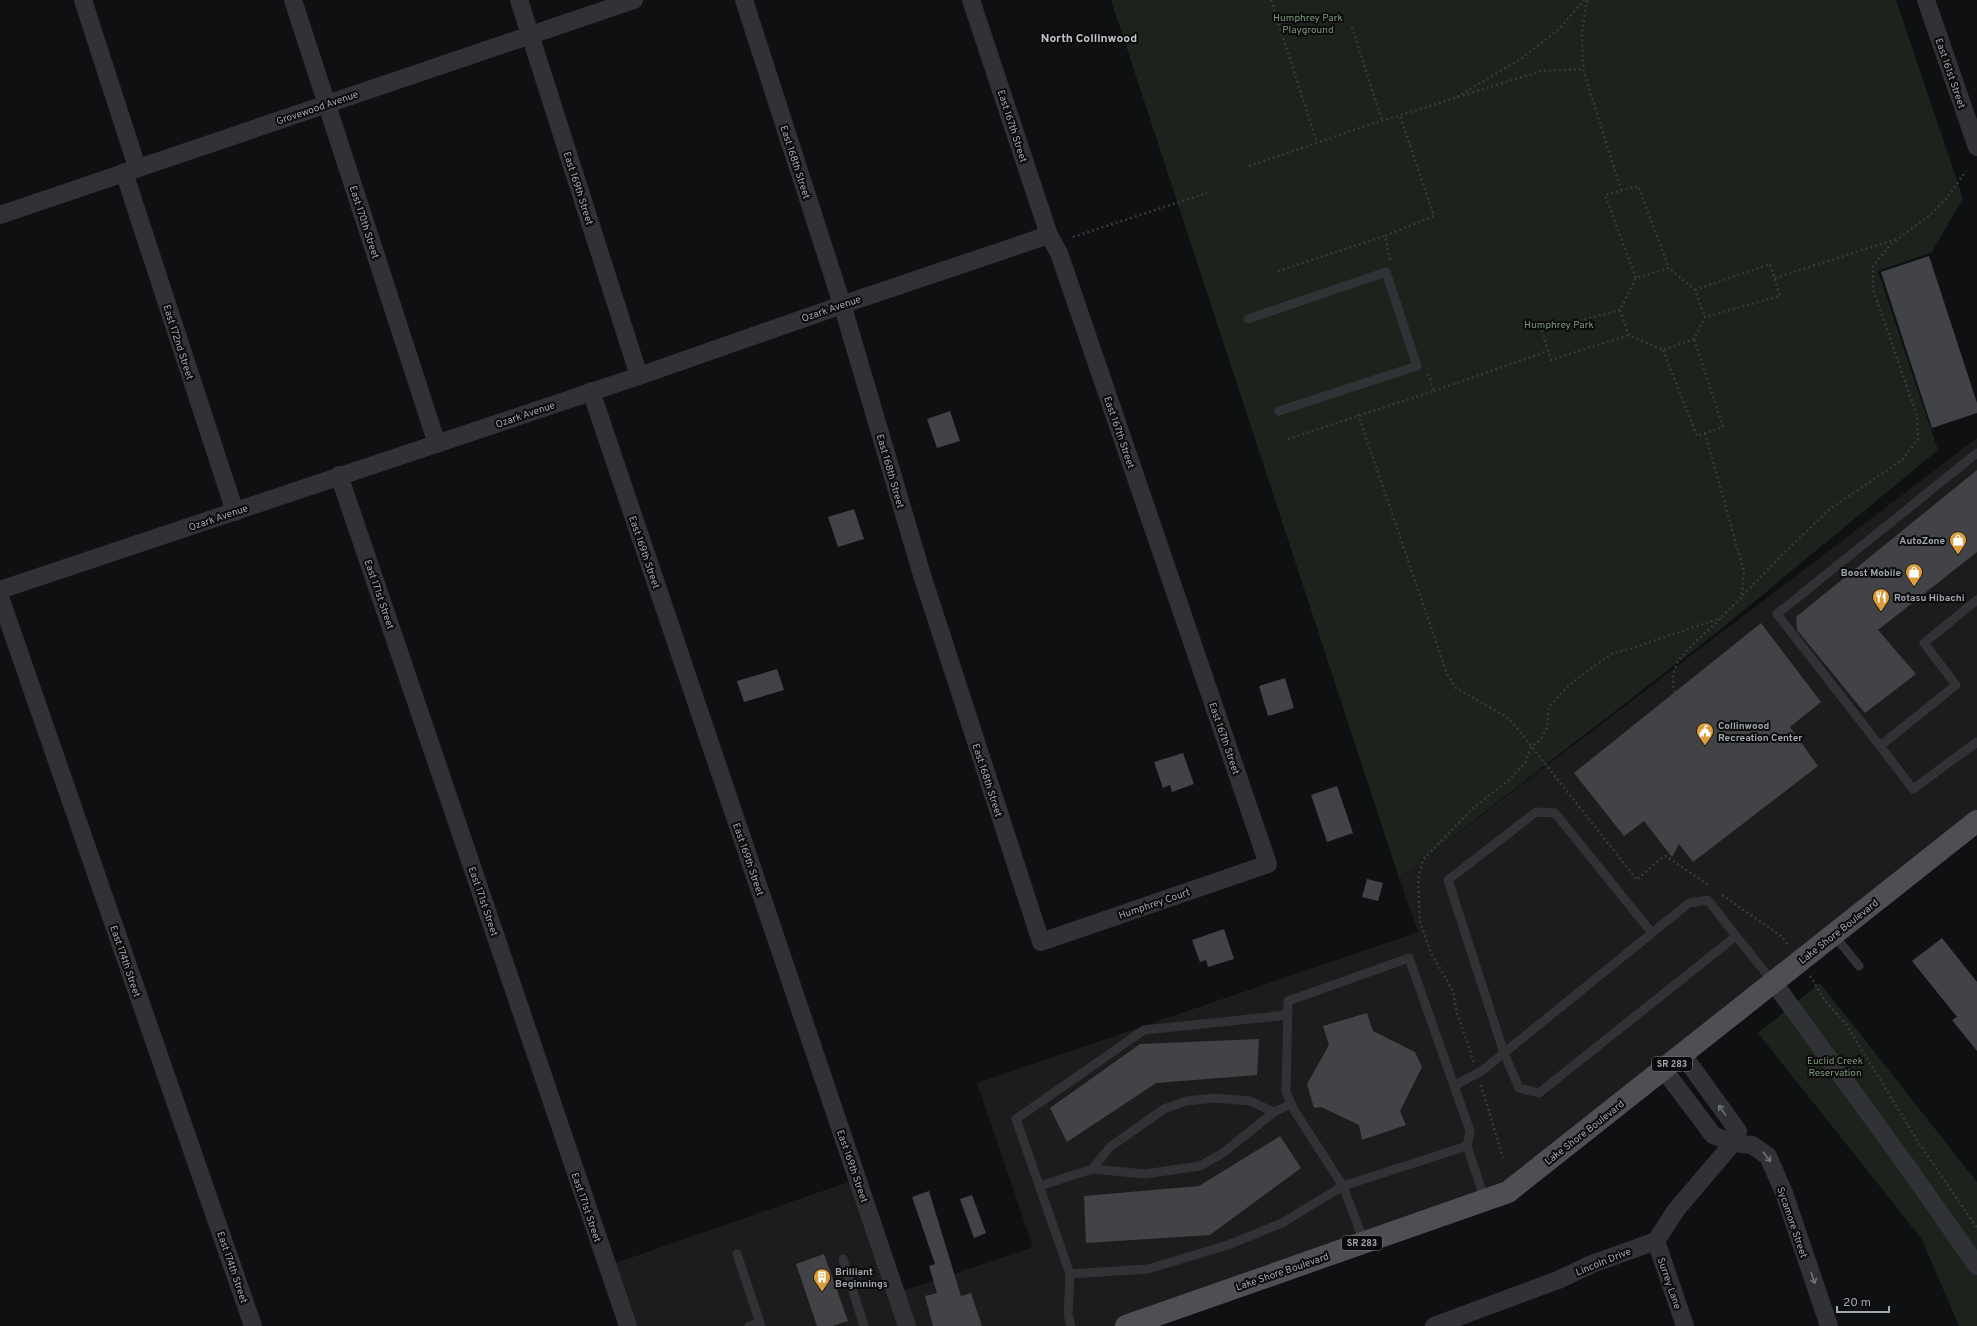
<svg xmlns="http://www.w3.org/2000/svg" width="1977" height="1326" viewBox="0 0 1977 1326" font-family="Overpass,sans-serif">
<rect width="100%" height="100%" fill="#0f1011"/>
<path fill="#1c1c1d" d="M1977 438V821L1508 1192 1126 1326H628L607 1266 857 1179 896 1293 1033 1247 977 1083 1418 932 1399 878Z"/>
<g fill="#1c231d">
<path d="M1111 0H1896L1963 198 1932 252 1878 271 1938 450 1720 630 1399 878Z"/>
<path d="M1820 983 1977 1182V1326H1959L1921 1238 1758 1033Z"/>
</g>
<g fill="#414346">
<path d="M1929 256 1977 403V413L1932 428 1881 272Z"/>
<path d="M950 411 960 441 937 448 927 419Z"/>
<path d="M1977 470V552L1878 630 1916 674 1865 713 1797 630 1796 617Z"/>
<path d="M854 509 864 539 838 547 828 517Z"/>
<path d="M1761 623 1821 702 1790 727 1818 766 1693 862 1679 844 1672 857 1644 821 1624 836 1574 773Z"/>
<path d="M777 669 784 690 744 702 737 681Z"/>
<path d="M1285 678 1294 708 1268 716 1259 686Z"/>
<path d="M1183 753 1194 784 1172 792 1170 785 1163 788 1154 762Z"/>
<path d="M1337 786 1353 833 1327 842 1311 795Z"/>
<path d="M1367 879 1383 883 1378 901 1362 897Z"/>
<path d="M1224 929 1234 959 1208 967 1206 960 1200 962 1192 940Z"/>
<path d="M1942 938 1977 982V1051L1952 1020 1957 1017 1912 961Z"/>
<path d="M1367 1013 1373 1031 1415 1052 1422 1067 1400 1111 1406 1125 1362 1140 1359 1125 1321 1107 1314 1108 1307 1084 1329 1045 1323 1026Z"/>
<path d="M1259 1039 1257 1075 1156 1083 1067 1142 1050 1108 1140 1044Z"/>
<path d="M1280 1136 1301 1168 1210 1235 1086 1243 1084 1196 1199 1186Z"/>
<path d="M929 1191 961 1296 971 1293 982 1326H933L925 1296 937 1293 929 1266 935 1264 912 1197Z"/>
<path d="M972 1195 986 1233 974 1238 960 1199Z"/>
<path d="M824 1254 848 1321 832 1326H817L796 1264Z"/>
</g>
<g fill="none" stroke-linecap="round" stroke-linejoin="round">
<g stroke="#37393c" stroke-width="2.5" stroke-dasharray="2 3" stroke-linecap="butt">
<path d="M1271 0 1317 143"/>
<path d="M1587 0 1582 32 1583 69 1621 190"/>
<path d="M1352 27 1382 121"/>
<path d="M1457 97 1522 58 1559 29 1584 0"/>
<path d="M1249 166 1363 127 1541 71 1583 69"/>
<path d="M1073 237 1207 193"/>
<path d="M1390 260 1385 236 1434 216 1400 116"/>
<path d="M1278 271 1385 236"/>
<path d="M1636 278 1605 195 1638 186 1669 268"/>
<path d="M1775 278 1897 239"/>
<path d="M1695 290 1770 264 1780 296 1705 317 1694 339 1663 350 1629 335 1620 310 1636 278 1669 268 1695 290 1705 317"/>
<path d="M1620 310 1542 331 1551 360 1629 335"/>
<path d="M1663 350 1697 436 1723 427 1694 339"/>
<path d="M1434 391 1548 351"/>
<path d="M1358 414 1447 674 1456 688 1505 716 1513 723 1637 880 1659 860 1666 856 1710 886"/>
<path d="M1705 433 1744 572 1741 599"/>
<path d="M1288 439 1434 391 1428 373"/>
<path d="M1677 697 1673 686V675L1678 661 1691 646 1721 618 1785 552 1830 509 1902 460 1918 439 1917 416 1873 289V266L1890 245 1931 214 1947 198 1966 171"/>
<path d="M1722 895 1781 936 1789 946"/>
<path d="M1810 976 1826 1002 1846 1024 1917 1140 1977 1228"/>
<path d="M1474 1062 1457 1013 1453 991 1431 953 1420 922 1418 879 1423 860 1472 809 1510 779 1525 763 1531 747 1540 740 1547 728 1549 707 1566 688 1586 672 1613 653 1630 649 1721 618"/>
<path d="M1481 1085 1503 1158"/>
</g>
<g stroke="#313235" stroke-width="9">
<path d="M1248 319 1386 272 1417 366 1279 411"/>
<path d="M1977 600 1924 643 1956 685 1880 746 1913 789 1977 742"/>
<path d="M1880 746 1777 614 1977 453"/>
<path d="M1834 935 1859 966"/>
<path d="M1736 936 1774 983"/>
<path d="M1454 1086 1483 1070 1504 1053 1689 903 1708 900 1736 936 1539 1093 1519 1088 1504 1053 1448 880 1536 812 1555 813 1652 933"/>
<path d="M1092 1169 1110 1147 1164 1109 1186 1101 1214 1098 1250 1101 1274 1112"/>
<path d="M1040 1186 1092 1169 1145 1174 1200 1166 1223 1153 1274 1112 1291 1104"/>
<path d="M1364 1242 1343 1186 1294 1110 1286 1092 1288 1001 1409 958 1470 1131 1467 1146 1485 1200"/>
<path d="M737 1254 760 1323"/>
<path d="M843 1259 864 1326"/>
<path d="M1070 1274 1148 1269 1228 1245 1282 1223 1343 1186 1467 1146"/>
<path d="M749 1326 760 1323 761 1326"/>
<path d="M1071 1326 1068 1314 1070 1274 1016 1119 1144 1030 1288 1015"/>
</g>
<g stroke="#313235" stroke-width="18">
<path d="M83 0 137 167"/>
<path d="M293 0 437 444"/>
<path d="M519 0 639 376"/>
<path d="M744 0 842 304 922 575 1041 942 1268 864 1059 253 1049 235 971 0"/>
<path d="M1926 0 1977 147"/>
<path d="M124 172 235 512"/>
<path d="M0 215 634 0"/>
<path d="M591 391 907 1326"/>
<path d="M339 475 628 1326"/>
<path d="M0 590 639 376 859 299 1049 235"/>
<path d="M0 597 253 1326"/>
<path d="M1774 983 1912 1173 1977 1266"/>
<path d="M1664 1070 1713 1135 1733 1143 1752 1145 1768 1156 1784 1193 1829 1326"/>
<path d="M1656 1241 1685 1326"/>
<path d="M1434 1326 1558 1280 1592 1264 1656 1241 1676 1210 1733 1143 1738 1131 1683 1055"/>
</g>
<path stroke="#4d4f54" stroke-width="22" d="M1126 1326 1508 1192 1977 821"/>
</g>
<defs><path id="oneway-shaft" d="M-6 0H5M1.5-3L5.5 0L1.5 3" fill="none" stroke-width="1.6" stroke-linecap="round" stroke-linejoin="round"/></defs>
<g stroke="#6f7279">
<use href="#oneway-shaft" transform="translate(1722 1110) rotate(-126)"/>
<use href="#oneway-shaft" transform="translate(1767 1157) rotate(52)"/>
<use href="#oneway-shaft" transform="translate(1813 1278) rotate(71)"/>
</g>
<defs>
<g id="shop-pin" transform="scale(0.9)"><path d="M0 17L-7.5 6A9.5 9.5 0 1 1 7.5 6Z" fill="#dc9d3c" stroke="#0b0b0b"/><path d="M-5-2.5h2.3a2.7 3.5 0 0 1 5.4 0H5L5.5 6h-11ZM-1.5-2.5h3a1.5 2.3 0 0 0-3 0Z" fill="#fff"/></g>
<g id="restaurant-pin" transform="scale(0.9)"><path d="M0 17L-7.5 6A9.5 9.5 0 1 1 7.5 6Z" fill="#dc9d3c" stroke="#0b0b0b"/><path d="M-5-6h1v4h1v-4h1v4h1v-4h1v5L-1.5 .5V6h-2V.5L-5-1ZM5-6V6H3V1.5H1.5Q1.5-4 5-6Z" fill="#fff"/></g>
<g id="civic-pin" transform="scale(0.9)"><path d="M0 17L-7.5 6A9.5 9.5 0 1 1 7.5 6Z" fill="#dc9d3c" stroke="#0b0b0b"/><path d="M-.6-6.5H3V-4.5H.6V-3L4-1V1h2V6H-6V1h2V-1L-.6-3ZM-1.2 2.5V6h2.4V2.5Z" fill="#fff"/></g>
<g id="building-pin" transform="scale(0.9)"><path d="M0 17L-7.5 6A9.5 9.5 0 1 1 7.5 6Z" fill="#dc9d3c" stroke="#0b0b0b"/><path d="M-4-6H4V6H1V3H-1V6H-4ZM-2.5-4.3h1.7v1.8h-1.7ZM.8-4.3h1.7v1.8H.8ZM-2.5-1h1.7V.8h-1.7ZM.8-1h1.7V.8H.8Z" fill="#fff"/></g>
</defs>
<g fill-rule="evenodd">
<use href="#shop-pin" x="1958" y="540"/>
<use href="#shop-pin" x="1914" y="572"/>
<use href="#restaurant-pin" x="1881" y="597"/>
<use href="#civic-pin" x="1705" y="731"/>
<use href="#building-pin" x="822" y="1277"/>
</g>
<g text-anchor="middle" stroke-width="4" stroke-linejoin="round" paint-order="stroke">
<g fill="#0b0b0b" stroke="#75787e" stroke-width="1">
<rect x="1652" y="1057" width="40" height="14" rx="3"/>
<rect x="1342" y="1236" width="40" height="14" rx="3"/>
</g>
<g font-size="9" font-weight="bold" fill="#a2a7b0">
<text x="1672" y="1067">SR 283</text>
<text x="1362" y="1246">SR 283</text>
</g>
<g font-size="10" fill="#7b997b" stroke="#0b0b0b">
<text x="1308" y="21">Humphrey Park<tspan x="1308" dy="12">Playground</tspan></text>
<text x="1559" y="328">Humphrey Park</text>
<text x="1835" y="1064">Euclid Creek<tspan x="1835" dy="12">Reservation</tspan></text>
</g>
<g font-size="10" fill="#a2a7b0" stroke="#0b0b0b">
<text transform="translate(1951 73) rotate(71)" y="4">East 161st Street</text>
<text transform="translate(317 107) rotate(-19)" y="4">Grovewood Avenue</text>
<text transform="translate(1013 126) rotate(72)" y="4">East 167th Street</text>
<text transform="translate(796 162) rotate(72)" y="4">East 168th Street</text>
<text transform="translate(579 188) rotate(72)" y="4">East 169th Street</text>
<text transform="translate(365 222) rotate(72)" y="4">East 170th Street</text>
<text transform="translate(831 308) rotate(-19)" y="4">Ozark Avenue</text>
<text transform="translate(179 342) rotate(72)" y="4">East 172nd Street</text>
<text transform="translate(525 414) rotate(-19)" y="4">Ozark Avenue</text>
<text transform="translate(1120 432) rotate(71)" y="4">East 167th Street</text>
<text transform="translate(891 471) rotate(74)" y="4">East 168th Street</text>
<text transform="translate(218 517) rotate(-19)" y="4">Ozark Avenue</text>
<text transform="translate(645 552) rotate(71)" y="4">East 169th Street</text>
<text transform="translate(380 594) rotate(71)" y="4">East 171st Street</text>
<text transform="translate(1225 738) rotate(71)" y="4">East 167th Street</text>
<text transform="translate(988 780) rotate(72)" y="4">East 168th Street</text>
<text transform="translate(749 859) rotate(71)" y="4">East 169th Street</text>
<text transform="translate(484 901) rotate(71)" y="4">East 171st Street</text>
<text transform="translate(1154 903) rotate(-19)" y="4">Humphrey Court</text>
<text transform="translate(1838 931) rotate(-38)" y="4">Lake Shore Boulevard</text>
<text transform="translate(126 961) rotate(71)" y="4">East 174th Street</text>
<text transform="translate(1584 1132) rotate(-38)" y="4">Lake Shore Boulevard</text>
<text transform="translate(853 1166) rotate(71)" y="4">East 169th Street</text>
<text transform="translate(587 1207) rotate(71)" y="4">East 171st Street</text>
<text transform="translate(1793 1222) rotate(71)" y="4">Sycamore Street</text>
<text transform="translate(1603 1261) rotate(-22)" y="4">Lincoln Drive</text>
<text transform="translate(233 1267) rotate(71)" y="4">East 174th Street</text>
<text transform="translate(1282 1271) rotate(-19)" y="4">Lake Shore Boulevard</text>
<text transform="translate(1670 1283) rotate(71)" y="4">Surrey Lane</text>
</g>
<g font-size="10" font-weight="bold" fill="#a2a7b0" stroke="#0b0b0b" text-anchor="start">
<text x="1945" y="544" text-anchor="end">AutoZone</text>
<text x="1901" y="576" text-anchor="end">Boost Mobile</text>
<text x="1894" y="601">Rotasu Hibachi</text>
<text x="1718" y="729">Collinwood<tspan x="1718" dy="12">Recreation Center</tspan></text>
<text x="835" y="1275">Brilliant<tspan x="835" dy="12">Beginnings</tspan></text>
</g>
<g font-size="12" font-weight="bold" fill="#c3c6cc" stroke="#0b0b0b">
<text x="1089" y="42">North Collinwood</text>
</g>
</g>
<path d="M1837 1306v6h52v-6" fill="none" stroke="#a2a7b0" stroke-width="2"/>
<text x="1843" y="1306" font-size="12" fill="#a2a7b0" stroke="#0b0b0b" stroke-width="3" paint-order="stroke">20 m</text>
</svg>
